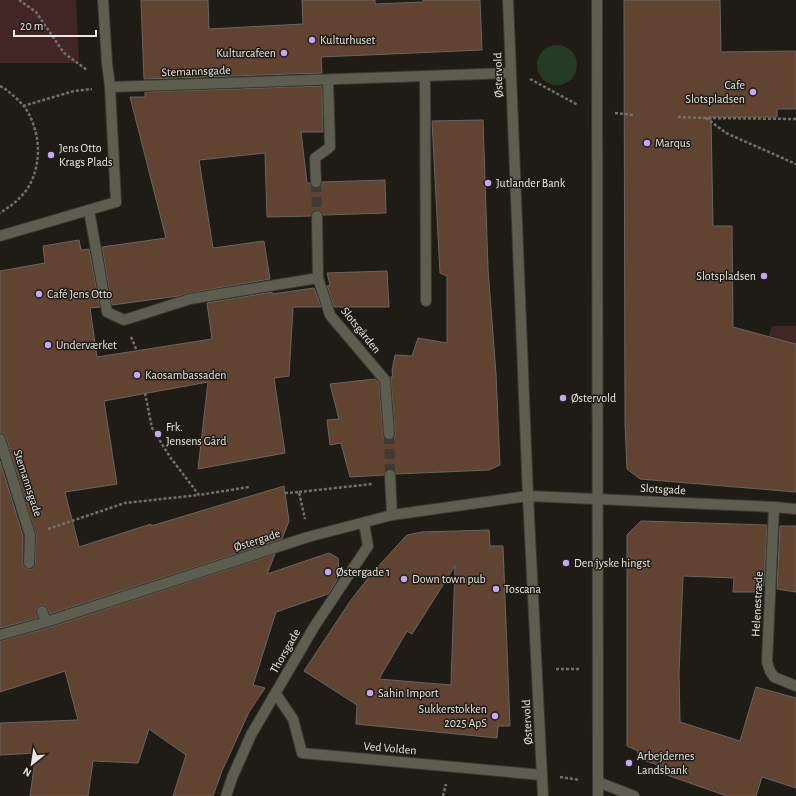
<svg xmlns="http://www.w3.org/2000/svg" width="796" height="796" viewBox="0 0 796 796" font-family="'Alegreya Sans',sans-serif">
<rect width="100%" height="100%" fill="#1f1c16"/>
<g fill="#422623">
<path d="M0 0H76L79 63H0Z"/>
<path d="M772 326H796V343L769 336Z"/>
</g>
<circle fill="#263b23" cx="557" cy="65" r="20"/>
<g fill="#604330" stroke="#6c6560" fill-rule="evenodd">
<path d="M141 0H208L209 29 303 24 302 0H375V4L423 2V0H480L482 50 321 57 322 73 144 79Z"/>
<path d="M624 0H720L721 52 796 51V109H777V117H711L713 226H732L733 327 796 344V492L640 479 627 469 625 422Z"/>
<path d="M322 86 323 132H301L307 183H310L313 188H317L322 185V182L385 180 386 213 323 215 320 211 317 210 312 213 311 216 267 217 265 153 199 160 213 248 264 241 270 279 189 293 179 296 112 305 102 247 166 238 130 97H145V92Z"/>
<path d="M483 120 488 269 496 374 500 465 489 470 396 474 393 469H389L386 470 384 475 350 477 341 443 330 445 327 420 339 419 330 384 375 379 379 383 383 435 384 438 387 440H392L395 437V434L391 380 390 377H393L392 371 395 355 412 356 418 338 447 343V276L440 273 432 121Z"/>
<path d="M79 240 81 250 89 249 100 307 90 308 97 357 212 339 207 303 272 292V294L314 288 321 307H293L289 376 274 378 285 453 198 469 208 382 104 401 117 484 65 492 79 547 151 524V526L284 486 289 521 282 539 50 614 46 606 44 605H40L37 607 36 610 38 618 0 628V461L23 536V566L25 568 28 569H32L35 564 36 535 6 437 4 434 0 433V271L45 263 43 246Z"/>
<path d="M387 271 389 307H334L327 286 330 285 327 273Z"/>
<path d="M641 521 767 525 764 586H762V592H733L734 578 683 576 679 673 680 722 740 741 756 687 796 698V788L762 777 756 796H727L664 774 666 768 638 758V751L627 746V535Z"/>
<path d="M780 526H796V592L777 589Z"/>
<path d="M489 530 490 546H503L510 726H498L497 738 356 724 357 705 304 671 351 600 373 572 407 535 422 532ZM455 566 451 685 379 679 407 631 412 634Z"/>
<path d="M329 553 338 558 339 577 328 594 276 612 253 685 265 688 249 712 222 771 213 796H173L186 755 149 729 138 763 93 761 88 796H30L36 753 0 755V723L78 720 65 671 0 692V641L48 628 275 554 267 574Z"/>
</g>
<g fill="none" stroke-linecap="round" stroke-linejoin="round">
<g stroke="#3d3b35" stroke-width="10" stroke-dasharray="10 5" stroke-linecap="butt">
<path d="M316 182 317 216"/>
<path d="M389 434 390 475"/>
</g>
<g stroke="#3b3933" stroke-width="12">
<g id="lane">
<path d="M0 439 30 535 29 563"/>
<path d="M42 611 46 622"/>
<path d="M598 782 634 796"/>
</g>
</g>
<g stroke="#3b3933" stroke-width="12">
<g id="street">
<path d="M508 0 511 73 528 496 543 796"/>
<path d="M597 0 598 796"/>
<path d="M425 77 426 301"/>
<path d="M110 87 511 73"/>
<path d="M316 182 315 158 330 147 328 80"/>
<path d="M89 210 107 312 124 320 190 299 318 278"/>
<path d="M317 216 318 278 330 315 385 380 389 434"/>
<path d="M0 236 116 202 110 87 107 63 103 0"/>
<path d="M390 475 392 515"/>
<path d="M774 507 767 662 770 671 774 677 796 686"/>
<path d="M0 635 46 622 308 537 392 515 528 496 774 507 796 509"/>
<path d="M276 694 293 719 302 753 542 775"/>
<path d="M226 796 232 778 251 735 314 627 368 546 364 523"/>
</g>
</g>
<g stroke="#73706b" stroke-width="2.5" stroke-dasharray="3 2" stroke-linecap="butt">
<path d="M19 0 36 12 64 53 87 70"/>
<path d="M530 79 578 105"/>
<path d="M0 86C6 89 10 93 15 97 18 100 21 103 24 106 40 129 43 161 29 186 22 198 11 206 0 213"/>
<path d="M23 106 74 91 92 89"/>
<path d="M615 113 634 115"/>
<path d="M678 117 706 118"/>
<path d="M796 119 706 118 726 133 796 164"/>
<path d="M131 337 137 351"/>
<path d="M145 393 152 428 170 457 199 495 249 487"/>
<path d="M299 492 372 484"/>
<path d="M285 493 299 492 305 519"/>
<path d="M48 529 125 503 199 495"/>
<path d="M556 669H579"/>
<path d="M560 777 579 780"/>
<path d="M443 796 446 784"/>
</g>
<use href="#lane" stroke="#5d5e50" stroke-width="10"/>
<use href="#street" stroke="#5d5e50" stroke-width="10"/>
</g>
<g fill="#c2a7f2" stroke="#1f1c16" stroke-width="1.5">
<circle cx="312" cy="40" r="4"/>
<circle cx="284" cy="53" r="4"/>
<circle cx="753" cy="92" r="4"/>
<circle cx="647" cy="143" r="4"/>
<circle cx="51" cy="155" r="4"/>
<circle cx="488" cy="183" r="4"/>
<circle cx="764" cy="276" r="4"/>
<circle cx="39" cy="294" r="4"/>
<circle cx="48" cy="345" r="4"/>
<circle cx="137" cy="375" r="4"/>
<circle cx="563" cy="398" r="4"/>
<circle cx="158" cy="434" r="4"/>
<circle cx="566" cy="563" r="4"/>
<circle cx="328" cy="572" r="4"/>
<circle cx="404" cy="579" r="4"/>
<circle cx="496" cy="589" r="4"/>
<circle cx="370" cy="693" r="4"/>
<circle cx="495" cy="716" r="4"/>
<circle cx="629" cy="763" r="4"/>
</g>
<g text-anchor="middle" stroke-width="3" stroke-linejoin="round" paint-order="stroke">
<g font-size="12" fill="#eae8e4" stroke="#1f1c16" text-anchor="start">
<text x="320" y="44">Kulturhuset</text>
<text x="276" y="57" text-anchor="end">Kulturcafeen</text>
<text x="745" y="89" text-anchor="end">Cafe<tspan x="745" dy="14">Slotspladsen</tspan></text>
<text x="655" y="147">Marqus</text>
<text x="59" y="152">Jens Otto<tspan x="59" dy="14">Krags Plads</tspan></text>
<text x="496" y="187">Jutlander Bank</text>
<text x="756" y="280" text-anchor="end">Slotspladsen</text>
<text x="47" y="298">Café Jens Otto</text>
<text x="56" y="349">Underværket</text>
<text x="145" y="379">Kaosambassaden</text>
<text x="571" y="402">Østervold</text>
<text x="166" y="431">Frk.<tspan x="166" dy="14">Jensens Gård</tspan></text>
<text x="574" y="567">Den jyske hingst</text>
<text x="336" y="576">Østergade 1</text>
<text x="412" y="583">Down town pub</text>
<text x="504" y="593">Toscana</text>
<text x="378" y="697">Sahin Import</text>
<text x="487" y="713" text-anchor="end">Sukkerstokken<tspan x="487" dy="14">2025 ApS</tspan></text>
<text x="637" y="760">Arbejdernes<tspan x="637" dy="14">Landsbank</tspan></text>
</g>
<g font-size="12" fill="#eae8e4" stroke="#1f1c16">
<text transform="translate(196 71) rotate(-2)" y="4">Stemannsgade</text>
<text transform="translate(498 75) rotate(-92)" y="4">Østervold</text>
<text transform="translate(361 330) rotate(51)" y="4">Slotsgården</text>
<text transform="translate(28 483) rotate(72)" y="4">Stemannsgade</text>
<text transform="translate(663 489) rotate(3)" y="4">Slotsgade</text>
<text transform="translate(257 540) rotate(-18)" y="4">Østergade</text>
<text transform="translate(757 604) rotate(-87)" y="4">Helenestræde</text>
<text transform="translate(285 651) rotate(-60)" y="4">Thorsgade</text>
<text transform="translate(527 722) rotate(-93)" y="4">Østervold</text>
<text transform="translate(390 748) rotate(5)" y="4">Ved Volden</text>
</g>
</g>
<g transform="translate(32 764) rotate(210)" stroke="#1f1c16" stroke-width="3" paint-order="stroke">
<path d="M0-3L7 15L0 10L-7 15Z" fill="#eae8e4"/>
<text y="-6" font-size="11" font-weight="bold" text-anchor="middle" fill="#eae8e4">N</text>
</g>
<path d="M14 30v6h82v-6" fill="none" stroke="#eae8e4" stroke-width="2"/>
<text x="20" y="30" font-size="12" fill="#eae8e4" stroke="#1f1c16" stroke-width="3" paint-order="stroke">20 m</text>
</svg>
